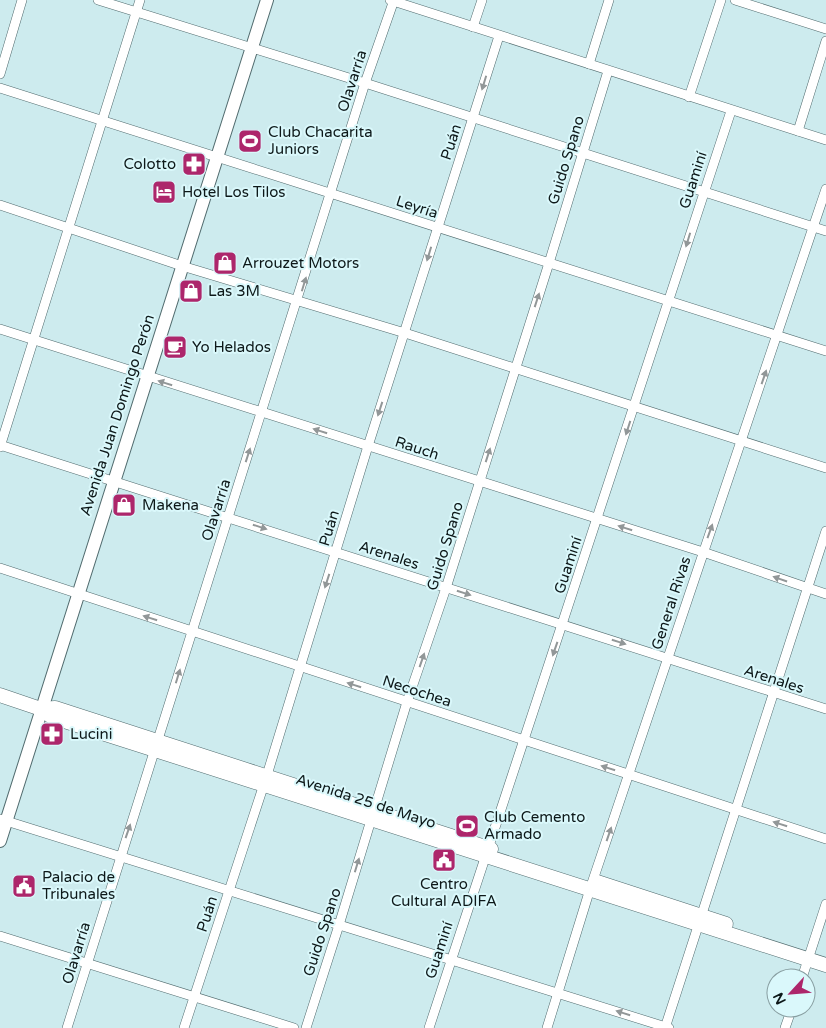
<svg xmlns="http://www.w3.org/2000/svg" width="826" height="1028" viewBox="0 0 826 1028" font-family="'Varela Round',sans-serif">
<rect width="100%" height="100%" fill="#cdebee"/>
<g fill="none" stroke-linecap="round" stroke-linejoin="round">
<g stroke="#516b6e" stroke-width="10">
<g id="minor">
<path d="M98 0 365 83 826 231"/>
<path d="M390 0 826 140"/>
<path d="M735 0 826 29"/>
<path d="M473 27 482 0"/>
<path d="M589 64 609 0"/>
<path d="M0 74 22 0"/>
<path d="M0 88 826 351"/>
<path d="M689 97 721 0"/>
<path d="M798 131 826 41"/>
<path d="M0 205 182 266 405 333 826 468"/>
<path d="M0 329 703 552 826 594"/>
<path d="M0 445 826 709"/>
<path d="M0 447 140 0"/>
<path d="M0 568 826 839"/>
<path d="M0 819 669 1028"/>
<path d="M0 936 294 1028"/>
<path d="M802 978 826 904"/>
<path d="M67 1028 365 83 394 0"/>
<path d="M184 1028 267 775 368 446 499 36"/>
<path d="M306 1028 339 925 407 702 446 588 549 263 608 71"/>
<path d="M429 1028 731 111"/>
<path d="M547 1028 590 889 826 189"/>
<path d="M665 1028 826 531"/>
<path d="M785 1028 792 1008"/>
</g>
</g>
<g stroke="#516b6e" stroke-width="14">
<path id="secondary" d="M0 841 267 0"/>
</g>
<g stroke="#516b6e" stroke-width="15">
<g id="primary">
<path d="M0 695 41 709 52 717 826 965"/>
<path d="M41 709 55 708 491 849"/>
<path d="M597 882 726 924"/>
</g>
</g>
<use href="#minor" stroke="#fff" stroke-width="9"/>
<use href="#secondary" stroke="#fff" stroke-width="12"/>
<use href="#primary" stroke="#fff" stroke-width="14"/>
</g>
<defs><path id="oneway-solid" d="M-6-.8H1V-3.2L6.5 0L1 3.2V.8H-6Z" transform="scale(1.25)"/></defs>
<g fill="#929798">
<use href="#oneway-solid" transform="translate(484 83) rotate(107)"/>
<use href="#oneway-solid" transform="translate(688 240) rotate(107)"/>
<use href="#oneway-solid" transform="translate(429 254) rotate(107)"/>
<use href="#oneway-solid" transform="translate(304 284) rotate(-73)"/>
<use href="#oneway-solid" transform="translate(537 300) rotate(-72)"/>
<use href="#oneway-solid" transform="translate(764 377) rotate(-71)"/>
<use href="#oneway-solid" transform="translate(165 383) rotate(-163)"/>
<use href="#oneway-solid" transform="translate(380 409) rotate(108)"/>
<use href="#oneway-solid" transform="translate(628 428) rotate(108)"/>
<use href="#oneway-solid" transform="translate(320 431) rotate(-162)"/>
<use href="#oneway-solid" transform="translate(248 455) rotate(-72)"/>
<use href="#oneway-solid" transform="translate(488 455) rotate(-72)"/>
<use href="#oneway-solid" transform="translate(260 527) rotate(18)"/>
<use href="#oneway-solid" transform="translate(625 528) rotate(-163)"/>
<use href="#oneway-solid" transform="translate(710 531) rotate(-70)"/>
<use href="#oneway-solid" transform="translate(780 579) rotate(-161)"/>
<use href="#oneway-solid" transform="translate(327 581) rotate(108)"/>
<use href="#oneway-solid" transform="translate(464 593) rotate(18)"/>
<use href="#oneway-solid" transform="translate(150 618) rotate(-162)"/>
<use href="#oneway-solid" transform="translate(619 642) rotate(17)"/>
<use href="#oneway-solid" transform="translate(555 649) rotate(109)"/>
<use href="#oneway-solid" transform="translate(422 660) rotate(-71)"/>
<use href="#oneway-solid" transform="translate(178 676) rotate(-73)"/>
<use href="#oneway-solid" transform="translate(354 685) rotate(-162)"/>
<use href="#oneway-solid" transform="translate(608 768) rotate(-162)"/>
<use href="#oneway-solid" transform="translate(780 824) rotate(-162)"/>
<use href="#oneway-solid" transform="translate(128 831) rotate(-71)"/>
<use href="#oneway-solid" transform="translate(609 834) rotate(-71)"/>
<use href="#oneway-solid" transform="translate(357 865) rotate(-73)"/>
<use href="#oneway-solid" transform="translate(623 1013) rotate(-162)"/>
</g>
<defs>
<g id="stadium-square" transform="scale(1.25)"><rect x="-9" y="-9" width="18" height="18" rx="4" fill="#ad266b" stroke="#daf8fb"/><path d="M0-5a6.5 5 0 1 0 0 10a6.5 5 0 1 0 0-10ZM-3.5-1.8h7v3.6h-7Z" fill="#fff"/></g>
<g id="pharmacy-square" transform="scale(1.25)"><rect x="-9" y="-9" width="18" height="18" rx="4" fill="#ad266b" stroke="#daf8fb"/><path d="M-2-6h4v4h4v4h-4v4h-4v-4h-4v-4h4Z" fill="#fff"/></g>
<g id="hotel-square" transform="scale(1.25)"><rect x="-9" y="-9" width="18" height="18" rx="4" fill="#ad266b" stroke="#daf8fb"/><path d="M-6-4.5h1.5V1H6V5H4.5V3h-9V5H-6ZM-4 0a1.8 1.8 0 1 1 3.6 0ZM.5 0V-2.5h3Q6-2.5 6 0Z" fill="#fff"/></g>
<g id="shop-square" transform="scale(1.25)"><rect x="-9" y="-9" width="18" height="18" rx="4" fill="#ad266b" stroke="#daf8fb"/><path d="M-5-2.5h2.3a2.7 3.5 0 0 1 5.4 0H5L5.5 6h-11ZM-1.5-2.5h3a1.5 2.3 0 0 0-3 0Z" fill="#fff"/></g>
<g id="cafe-square" transform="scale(1.25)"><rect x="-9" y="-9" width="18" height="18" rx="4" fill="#ad266b" stroke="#daf8fb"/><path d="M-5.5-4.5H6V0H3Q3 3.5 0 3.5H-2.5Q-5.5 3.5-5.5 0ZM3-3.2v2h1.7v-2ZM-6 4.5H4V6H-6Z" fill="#fff"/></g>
<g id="civic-square" transform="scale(1.25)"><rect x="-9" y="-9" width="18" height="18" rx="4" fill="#ad266b" stroke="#daf8fb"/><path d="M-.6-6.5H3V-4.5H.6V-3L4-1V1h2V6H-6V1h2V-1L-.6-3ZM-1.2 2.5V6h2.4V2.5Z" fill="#fff"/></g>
</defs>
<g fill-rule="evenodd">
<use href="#stadium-square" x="250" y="141"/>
<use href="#pharmacy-square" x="194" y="164"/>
<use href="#hotel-square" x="164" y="192"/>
<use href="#shop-square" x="225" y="263"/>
<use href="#shop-square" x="191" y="291"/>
<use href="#cafe-square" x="175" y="347"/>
<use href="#shop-square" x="124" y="505"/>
<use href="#pharmacy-square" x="52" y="734"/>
<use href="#stadium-square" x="467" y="826"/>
<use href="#civic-square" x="444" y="860"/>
<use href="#civic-square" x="24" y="886"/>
</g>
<g text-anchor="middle" stroke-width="4" stroke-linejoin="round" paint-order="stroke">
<g font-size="15" fill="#0d1819" stroke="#daf8fb">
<text transform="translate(352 81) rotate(-72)" y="5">Olavarría</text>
<text transform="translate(451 142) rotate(-72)" y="5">Puán</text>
<text transform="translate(566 160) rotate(-73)" y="5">Guido Spano</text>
<text transform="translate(693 180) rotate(-72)" y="5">Guaminí</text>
<text transform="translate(417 207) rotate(18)" y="5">Leyría</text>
<text transform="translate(117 415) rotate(-72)" y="5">Avenida Juan Domingo Perón</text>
<text transform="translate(417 448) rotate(18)" y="5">Rauch</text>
<text transform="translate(216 510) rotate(-72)" y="5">Olavarría</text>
<text transform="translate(329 528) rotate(-73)" y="5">Puán</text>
<text transform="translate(445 546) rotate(-73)" y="5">Guido Spano</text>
<text transform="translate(389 555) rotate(18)" y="5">Arenales</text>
<text transform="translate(568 565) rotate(-72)" y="5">Guaminí</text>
<text transform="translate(671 603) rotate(-72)" y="5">General Rivas</text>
<text transform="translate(774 679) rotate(18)" y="5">Arenales</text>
<text transform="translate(417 691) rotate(18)" y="5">Necochea</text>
<text transform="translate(366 801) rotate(18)" y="5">Avenida 25 de Mayo</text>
<text transform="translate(207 914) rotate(-72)" y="5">Puán</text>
<text transform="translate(322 932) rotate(-72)" y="5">Guido Spano</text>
<text transform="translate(439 950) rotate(-72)" y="5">Guaminí</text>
<text transform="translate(76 953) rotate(-73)" y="5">Olavarría</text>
</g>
<g font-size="15" fill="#0d1819" stroke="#daf8fb" text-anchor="start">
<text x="268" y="137">Club Chacarita<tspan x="268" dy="17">Juniors</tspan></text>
<text x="176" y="169" text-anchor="end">Colotto</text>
<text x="182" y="197">Hotel Los Tilos</text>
<text x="242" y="268">Arrouzet Motors</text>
<text x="208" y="296">Las 3M</text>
<text x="192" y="352">Yo Helados</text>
<text x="142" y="510">Makena</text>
<text x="70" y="739">Lucini</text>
<text x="484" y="822">Club Cemento<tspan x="484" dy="17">Armado</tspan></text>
<text x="42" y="882">Palacio de<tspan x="42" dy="17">Tribunales</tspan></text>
<text x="444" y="889" text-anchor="middle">Centro<tspan x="444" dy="17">Cultural ADIFA</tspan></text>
</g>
</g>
<g transform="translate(791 993) rotate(244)"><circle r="24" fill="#daf8fb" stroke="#889ea1"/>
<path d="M0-4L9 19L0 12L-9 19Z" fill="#ad266b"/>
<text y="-8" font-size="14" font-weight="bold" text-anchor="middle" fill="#0d1819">N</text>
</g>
</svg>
